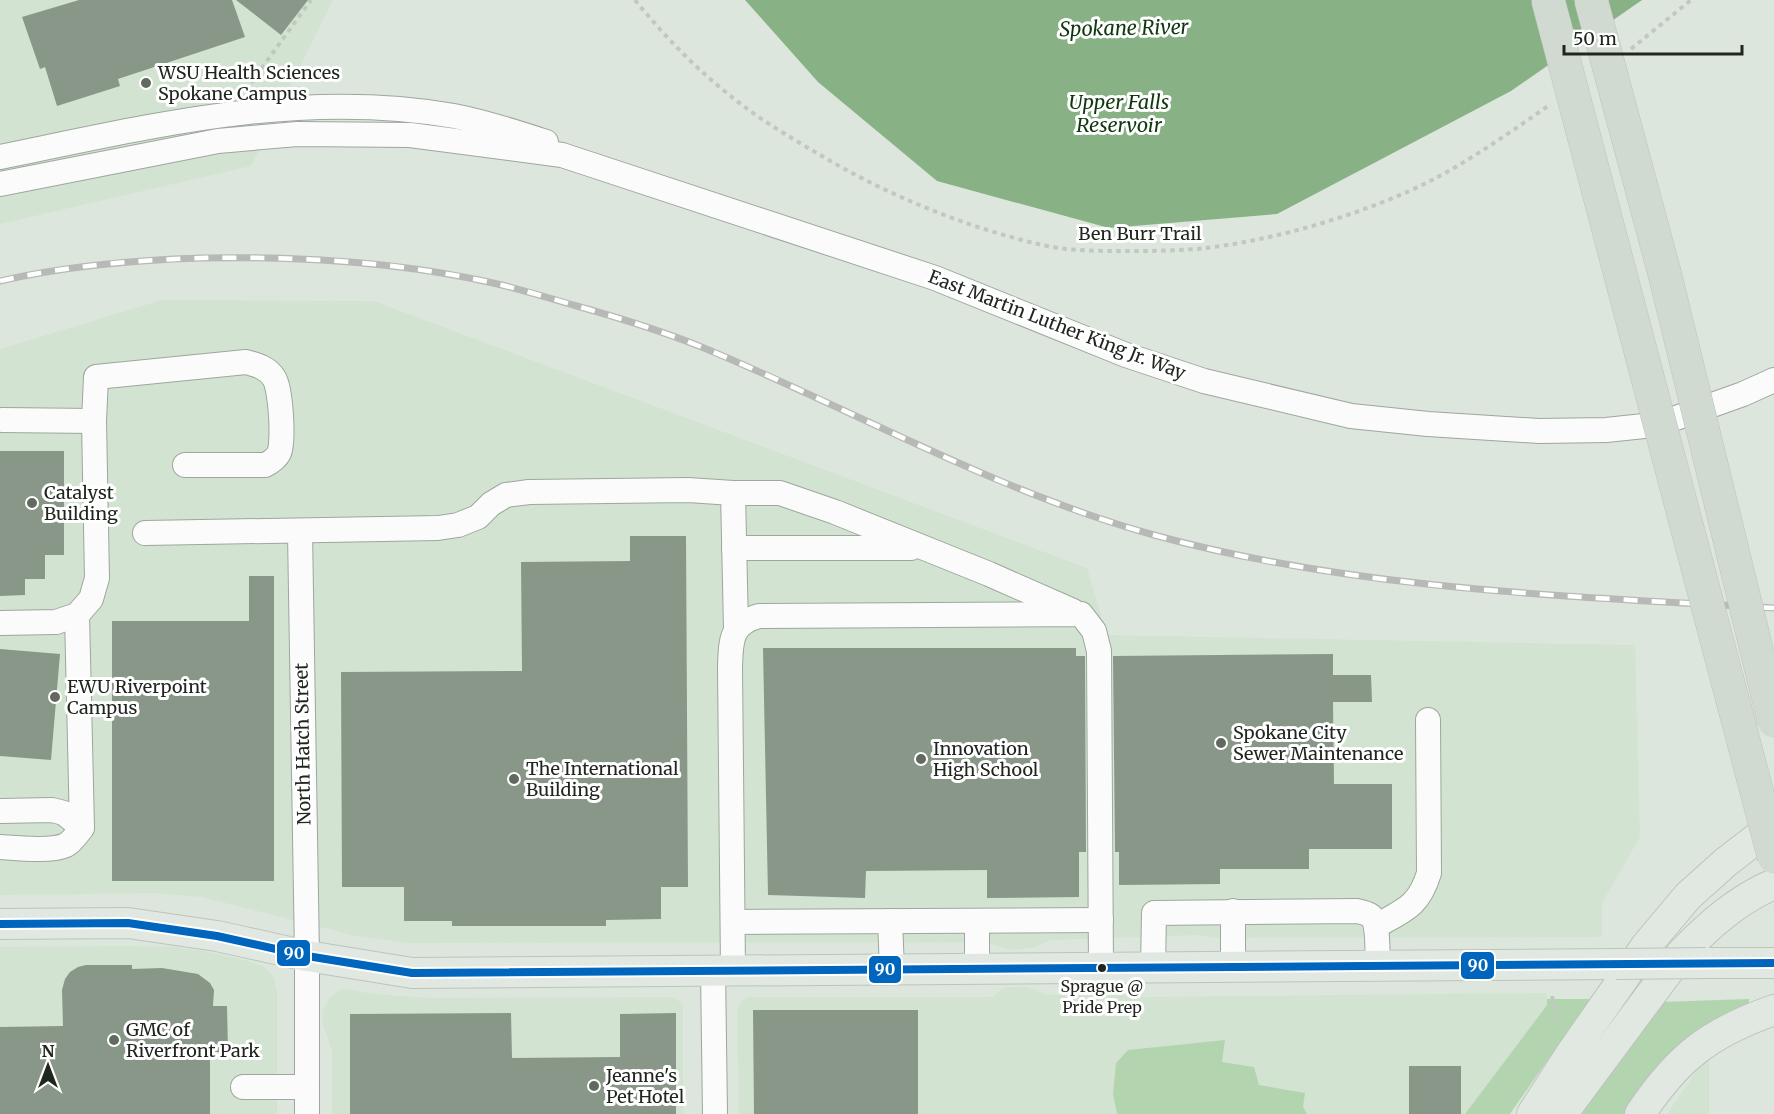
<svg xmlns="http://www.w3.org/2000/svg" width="1774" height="1114" viewBox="0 0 1774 1114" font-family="Merriweather,serif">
<rect width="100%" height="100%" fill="#dce6dc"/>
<g fill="#d2e4d1">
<path d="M0 0H333L251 166 0 224Z"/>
<path d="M162 300 374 301 1087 568 1107 635 1635 645 1640 837 1602 903V937L1217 938 1199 935 1052 940 1032 948 1011 950 986 942 409 943 356 936 201 897 154 893 0 895V349Z"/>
<path d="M126 946 172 947 204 951 248 961 264 967 273 976 277 991V1114H0V947Z"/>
<path d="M1008 987H1027L1047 995 1119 994 1146 997 1547 993V1005L1465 1114H739L737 1009 742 1000 748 997H989L994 996 1002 989Z"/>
<path d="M346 989 373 994 431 998 671 997 679 1001 683 1006V1114H332V1051L322 1021 323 1011 329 998 340 990Z"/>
<path d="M1709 1053V1114H1667Z"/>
</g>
<g fill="#b2d5af">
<path d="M1547 999H1592L1564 1043 1556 1048 1510 1114H1465L1547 1005Z"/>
<path d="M1749 999 1748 1008 1627 1114H1578L1660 1002Z"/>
<path d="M1225 1040 1222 1062 1254 1067 1259 1085 1305 1093 1303 1107 1307 1114H1117L1113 1094 1116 1063 1128 1050Z"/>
</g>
<path fill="#88b286" d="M745 0H1642L1511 91 1277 214 1109 228 937 181 818 82Z"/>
<g fill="#889787">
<path d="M79 0H232L245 37 118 79 120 86 57 106 45 67 40 69 22 17Z"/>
<path d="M236 0H308L281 35Z"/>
<path d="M0 451H64V555H45V579H25V595L0 596Z"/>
<path d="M630 536H686L688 887H661V919L606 920V926H452V921H404V887H342L341 672 522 671 521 562 630 561Z"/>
<path d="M249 576H274V881H112V621H249Z"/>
<path d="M763 648H1076V656H1085L1086 852H1079V897L987 898V870L866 871 865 898 768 895Z"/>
<path d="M0 649 60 654 51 760 0 756Z"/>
<path d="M1333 654V675H1371L1372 702H1333L1334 784H1392V849H1309V869H1220V884L1119 885V852H1115L1113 656Z"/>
<path d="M86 965H132V969L162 968 198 974 210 983 214 990 213 1006H227L228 1052H210V1114H0V1027L63 1026 62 990 65 979 70 972 78 967Z"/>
<path d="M753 1010H918V1114H754Z"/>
<path d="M511 1013 512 1058 620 1057V1014L676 1013V1114H350V1014Z"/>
<rect x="1409" y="1066" width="52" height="48"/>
</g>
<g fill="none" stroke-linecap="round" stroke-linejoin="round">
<g stroke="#9ea69e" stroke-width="26">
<g id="minor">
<path d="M0 157C152 126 298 89 454 116 485 122 516 132 546 142"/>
<path d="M0 184 218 141 297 134 410 135 562 155 935 278 1126 355 1204 381 1351 416 1428 424 1539 431 1606 430 1644 426 1676 418 1743 394 1774 380"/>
<path d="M2 420 94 421"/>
<path d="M733 493H780L835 512 989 574 1073 611"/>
<path d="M300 532 307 956V1114"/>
<path d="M145 533 438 528 458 525 478 517 491 504 506 495 529 492 688 490 733 493 736 629"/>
<path d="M734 548H911"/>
<path d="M0 623 56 622 77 615 91 599 97 578 94 421 96 377 246 362C257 365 268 368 274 378 281 389 284 442 279 453 276 459 271 462 265 465H185"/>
<path d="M0 811 52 810 64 813 82 828"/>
<path d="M0 847C16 848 52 852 66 845 73 841 77 834 82 828L77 615"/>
<path d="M890 921 892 969"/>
<path d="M733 922 1101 920"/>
<path d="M1376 926C1405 910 1419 906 1429 873L1428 720"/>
<path d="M1233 967V911"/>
<path d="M713 969 715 1114"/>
<path d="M733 969 730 667C731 641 730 624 759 616L1081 614 1094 631 1099 651 1101 968"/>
<path d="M977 969V921"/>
<path d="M1153 969 1154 913 1357 911C1362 912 1367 913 1371 916 1379 924 1377 954 1378 966"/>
<path d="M243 1087H307"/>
</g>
</g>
<g stroke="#bdc3bd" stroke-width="32">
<g id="major">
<path d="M0 924 128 923 217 936 307 956 412 973 1616 964"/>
<path d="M1706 963H1774"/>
<path d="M1532 1114 1572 1052 1646 946 1688 896 1726 862 1774 825"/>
<path d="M1562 1114 1681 954C1709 925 1737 900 1774 884"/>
<path d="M1640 1114C1678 1057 1709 1033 1774 1010"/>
</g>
</g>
<g stroke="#c3c7c3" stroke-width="4" stroke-dasharray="4.5 4.5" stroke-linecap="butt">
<path d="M635 0C665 37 699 72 737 101 766 124 800 143 832 162 897 199 969 228 1042 245 1068 251 1097 251 1124 251 1148 251 1172 251 1196 249 1271 242 1369 213 1436 178 1475 157 1512 131 1548 106"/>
<path d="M1631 49 1691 0"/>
<path d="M251 83 311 0"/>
<path d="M1552 996 1557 1025"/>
</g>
<use href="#minor" stroke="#fafbfa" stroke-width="24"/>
<use href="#major" stroke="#e1e8e1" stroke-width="30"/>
<g stroke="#b7b9b7" stroke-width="7">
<path id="rail" d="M0 281C66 266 133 260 201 258 301 256 404 262 502 285 526 291 550 298 573 305 617 317 662 331 704 348 854 410 997 492 1154 535 1355 590 1567 596 1774 608"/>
</g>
<use href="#rail" stroke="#fff" stroke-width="4.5" stroke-dasharray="14" stroke-linecap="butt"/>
<g stroke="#bdc3bd" stroke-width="32" stroke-linecap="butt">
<path id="major-bridge" d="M1616 964 1706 963"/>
</g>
<g stroke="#bdc3bd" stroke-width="34" stroke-linecap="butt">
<g id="highway-bridge">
<path d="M1548 0 1774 857"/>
<path d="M1591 0 1665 275 1774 721"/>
</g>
</g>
<use href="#major-bridge" stroke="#e1e8e1" stroke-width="30"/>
<use href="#highway-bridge" stroke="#d1dad0" stroke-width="33"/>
<g stroke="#fff" stroke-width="12">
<path id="bus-1" d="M0 924 128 923 217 936 307 956 412 973 1774 963"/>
</g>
<use href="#bus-1" stroke="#0065bd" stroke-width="8"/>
</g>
<g fill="#626961" stroke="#fff" stroke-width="2">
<circle cx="146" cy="83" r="6"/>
<circle cx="32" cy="503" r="6"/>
<circle cx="55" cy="697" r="6"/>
<circle cx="1221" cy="743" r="6"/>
<circle cx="921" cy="759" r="6"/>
<circle cx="514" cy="779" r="6"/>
<circle cx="114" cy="1040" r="6"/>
<circle cx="594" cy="1086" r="6"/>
</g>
<circle fill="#20261f" stroke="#fff" stroke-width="2" cx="1102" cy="968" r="5"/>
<g text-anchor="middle" stroke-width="6" stroke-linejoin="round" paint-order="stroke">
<g font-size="16" fill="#20261f" stroke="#fff">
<text x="1102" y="992">Sprague @<tspan x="1102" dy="21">Pride Prep</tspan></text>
</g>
<g font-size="18" fill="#20261f" stroke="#fff" text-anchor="start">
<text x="158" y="79">WSU Health Sciences<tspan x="158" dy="21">Spokane Campus</tspan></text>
<text x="44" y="499">Catalyst<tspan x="44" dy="21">Building</tspan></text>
<text x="67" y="693">EWU Riverpoint<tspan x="67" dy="21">Campus</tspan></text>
<text x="1233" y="739">Spokane City<tspan x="1233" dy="21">Sewer Maintenance</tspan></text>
<text x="933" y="755">Innovation<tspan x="933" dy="21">High School</tspan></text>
<text x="526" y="775">The International<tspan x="526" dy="21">Building</tspan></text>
<text x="126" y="1036">GMC of<tspan x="126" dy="21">Riverfront Park</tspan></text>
<text x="606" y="1082">Jeanne's<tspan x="606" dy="21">Pet Hotel</tspan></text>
</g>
<g font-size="18" fill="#20261f" stroke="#fff">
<text x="1140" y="240">Ben Burr Trail</text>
<text transform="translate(1057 325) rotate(21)" y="6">East Martin Luther King Jr. Way</text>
<text transform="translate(303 744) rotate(-91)" y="6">North Hatch Street</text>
</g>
<g font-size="20" font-style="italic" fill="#103810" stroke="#fff">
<text transform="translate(1124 28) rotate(-1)" y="7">Spokane River</text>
<text x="1119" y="109">Upper Falls<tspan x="1119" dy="23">Reservoir</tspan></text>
</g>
</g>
<g stroke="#fff" stroke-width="2">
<rect x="276" y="939" width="35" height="28" rx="6" fill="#0065bd"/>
<rect x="1460" y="951" width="35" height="29" rx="6" fill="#0065bd"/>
<rect x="868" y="955" width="34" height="29" rx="6" fill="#0065bd"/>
</g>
<g font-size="16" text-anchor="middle" font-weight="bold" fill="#fff">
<text x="294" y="959">90</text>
<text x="1478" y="971">90</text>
<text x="885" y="975">90</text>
</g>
<g transform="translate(48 1066)" stroke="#ffffff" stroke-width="4.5" paint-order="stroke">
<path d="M0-4.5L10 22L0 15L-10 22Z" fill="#20261f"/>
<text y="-9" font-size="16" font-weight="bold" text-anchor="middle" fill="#20261f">N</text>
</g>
<path d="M1564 45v9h178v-9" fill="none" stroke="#20261f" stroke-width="3"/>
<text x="1573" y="45" font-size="18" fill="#20261f" stroke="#ffffff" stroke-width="4.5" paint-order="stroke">50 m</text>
</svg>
